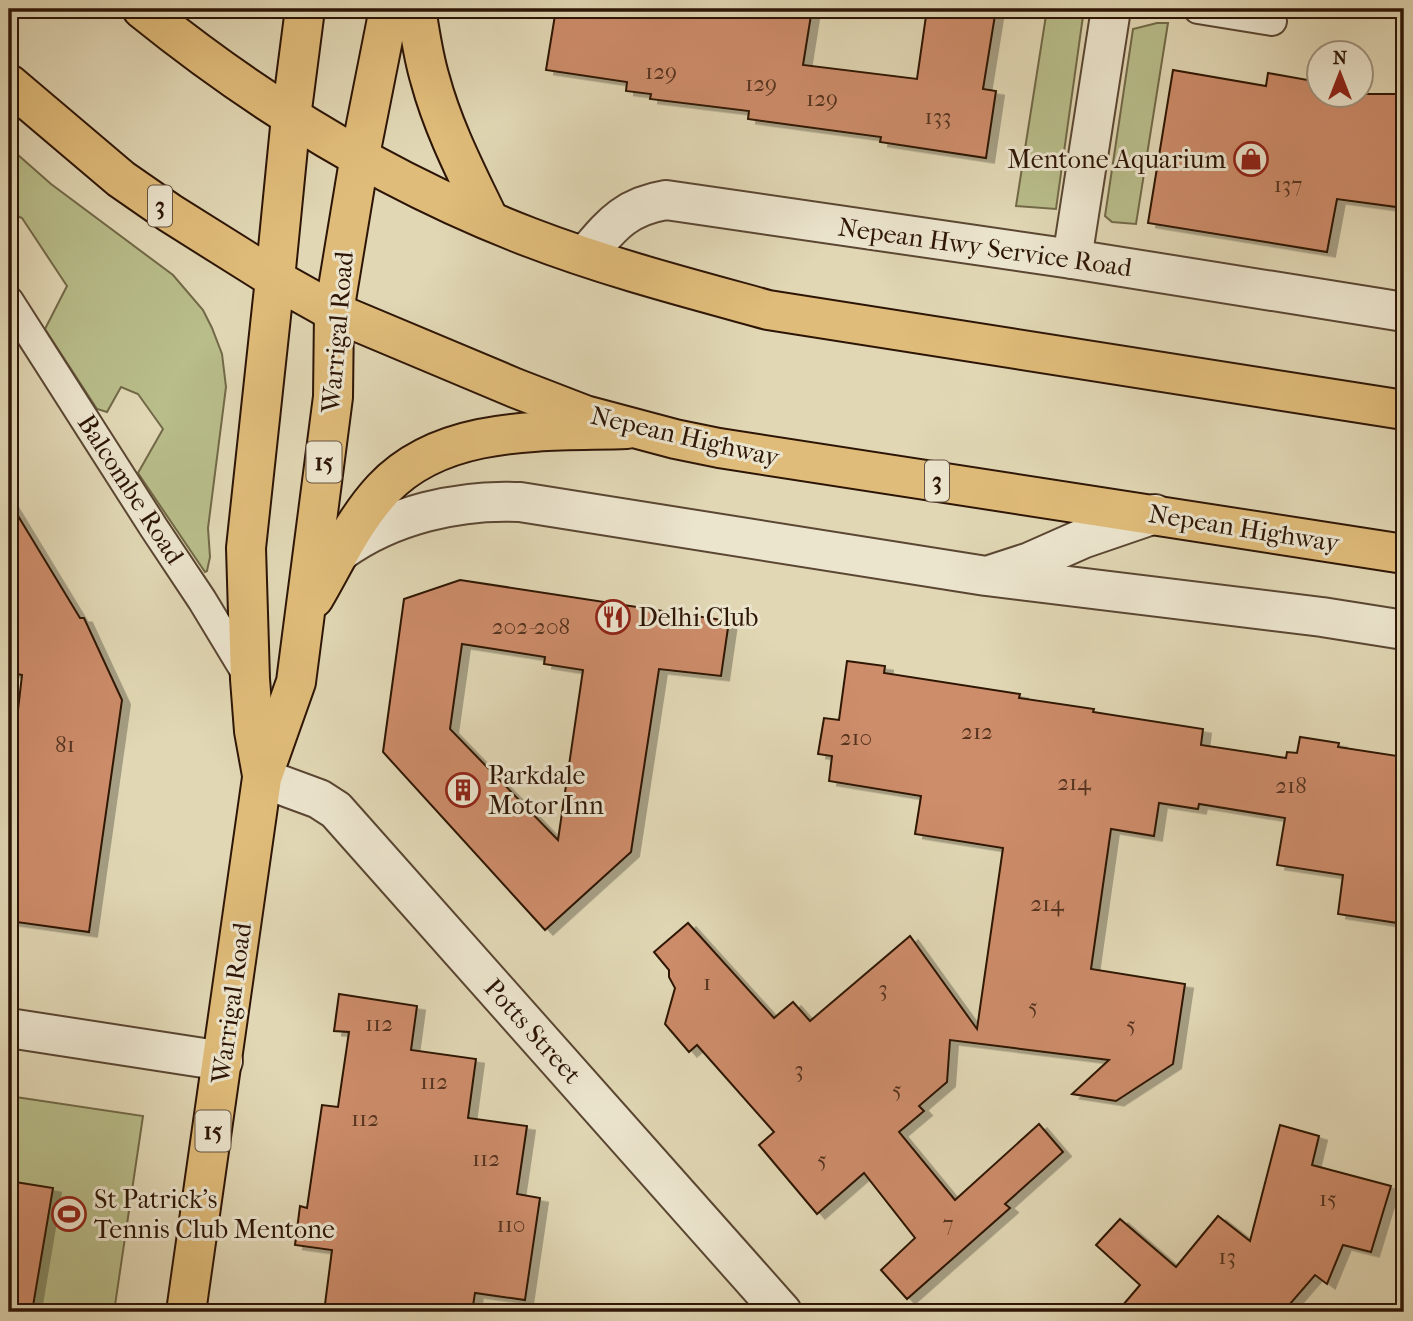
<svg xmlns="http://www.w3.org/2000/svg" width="1413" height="1321" viewBox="0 0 1413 1321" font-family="'IM FELL French Canon',serif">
<defs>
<filter id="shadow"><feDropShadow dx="8" dy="4.5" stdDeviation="0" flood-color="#0004"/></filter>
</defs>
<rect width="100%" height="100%" fill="#e1d7b4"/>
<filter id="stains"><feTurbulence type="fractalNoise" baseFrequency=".00286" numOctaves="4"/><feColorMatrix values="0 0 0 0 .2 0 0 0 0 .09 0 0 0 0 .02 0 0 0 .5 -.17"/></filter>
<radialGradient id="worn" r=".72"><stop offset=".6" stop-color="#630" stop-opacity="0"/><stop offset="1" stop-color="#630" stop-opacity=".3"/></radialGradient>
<g fill="#b8bd8a" stroke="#726948" stroke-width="2">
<path d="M1047 9H1084L1056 209 1016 206Z"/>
<path d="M1157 23H1168L1136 224 1112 222 1105 216 1133 29Z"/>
<path d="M9 147 51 184 173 275 203 310 212 328 222 354 226 387 208 528 210 557 207 571 205 572 138 473 163 429 138 394 121 387 107 412 97 409 45 329 67 286 22 218 9 212Z"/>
<path d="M9 1096 143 1116 114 1312H9Z"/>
</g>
<g fill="#cd8c6a" stroke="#2d1506" stroke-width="2" fill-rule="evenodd" filter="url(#shadow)">
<path d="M556 9H812L803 65 917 79 927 9H996L983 89 996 91 986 158 880 142 881 137 748 119 749 111 650 99 651 94 626 91 627 82 546 70Z"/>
<path d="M1173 70 1266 86 1268 73 1319 82V94H1404V208L1337 199 1327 252 1148 223Z"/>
<path d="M9 501 80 618H84L122 700 89 932 9 921V788L22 675 9 672Z"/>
<path d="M460 580 729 621 721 676 659 669 631 852 545 930 383 752 404 599ZM462 644 545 657 544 664 583 670 558 840 450 729Z"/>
<path d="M847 661 885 666 884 673 1020 694 1019 698 1094 709 1093 712 1203 729 1201 745 1286 758 1287 752 1297 753 1300 737 1339 743 1338 747 1404 757V924L1338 914 1343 875 1277 865 1285 818 1199 804 1198 809 1159 803 1154 836 1111 829 1091 969 1185 984 1173 1064 1116 1101 1072 1094 1109 1060 950 1040 947 1082 919 1106 924 1111 899 1132 955 1200 1039 1124 1063 1152 1005 1204 1010 1208 907 1299 881 1270 915 1238 864 1173 817 1214 759 1145 774 1132 697 1045 689 1052 665 1024 675 988 669 977V970L654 952 688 923 774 1018 793 1002 810 1021 910 936 977 1029 1003 848 915 834 921 796 829 781 832 756 818 754 824 718 839 720Z"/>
<path d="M339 994 417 1006 411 1050 476 1059 468 1118 527 1126 517 1194 540 1198 525 1300 475 1293 472 1312H324L332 1250 295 1245 300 1206 307 1208 322 1105 338 1107 349 1032 334 1031Z"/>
<path d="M1280 1125 1319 1136 1312 1165 1391 1186 1371 1252 1343 1245 1327 1284 1315 1275 1283 1312H1117L1140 1285 1096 1245 1120 1219 1176 1267 1218 1216 1250 1241Z"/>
<path d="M9 1181 53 1188 32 1312H9Z"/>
</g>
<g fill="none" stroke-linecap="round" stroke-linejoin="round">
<g stroke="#5a4632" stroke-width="32">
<g id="service">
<path d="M1198 9 1272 21"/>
<path d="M9 301 154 528 202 600 248 676"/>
</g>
</g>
<g stroke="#5a4632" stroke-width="42">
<g id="minor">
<path d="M585 256C611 226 624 207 666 200L1072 259 1404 312"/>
<path d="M1072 259 1111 9"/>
<path d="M341 551C391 515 458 499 520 502L986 576 1322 617 1404 630"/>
<path d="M993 574 1030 562 1082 539 1155 514"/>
<path d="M262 778 319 799 336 810 782 1312"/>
<path d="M9 1028 223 1061"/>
</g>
</g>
<g stroke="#2d1506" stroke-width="42">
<g id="primary">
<path d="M314 598C335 562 354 520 383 489 444 424 545 432 627 429"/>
<path d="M262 775 254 731 250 679 246 548 275 279"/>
<path d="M186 1312 262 778 296 682 333 397 334 312"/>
</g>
</g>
<g stroke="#2d1506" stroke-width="42">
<g id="trunk">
<path d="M142 9C258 103 389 183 529 237 607 267 688 288 768 310L1404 410"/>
<path d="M416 9C420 32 423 56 430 79 443 128 467 174 489 220"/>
<path d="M9 84 121 179 170 213 275 279 334 312 515 388 585 415 675 439 719 448 1404 554"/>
<path d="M275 279 291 117 305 9"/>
<path d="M334 312 360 155 389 9"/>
</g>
</g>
<use href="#service" stroke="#ece5ce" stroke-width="28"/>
<use href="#minor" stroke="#ece5ce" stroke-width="38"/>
<use href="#primary" stroke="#e0bc7a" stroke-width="38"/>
<use href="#trunk" stroke="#e0bc7a" stroke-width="38"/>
</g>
<defs>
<g id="shop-ring" transform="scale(1.75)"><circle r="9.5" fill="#ece5ce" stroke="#8f2418" stroke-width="1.5"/><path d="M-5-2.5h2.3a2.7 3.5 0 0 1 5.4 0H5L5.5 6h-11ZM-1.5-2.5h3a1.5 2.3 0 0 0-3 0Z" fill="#8f2418"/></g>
<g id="restaurant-ring" transform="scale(1.75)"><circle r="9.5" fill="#ece5ce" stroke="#8f2418" stroke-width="1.5"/><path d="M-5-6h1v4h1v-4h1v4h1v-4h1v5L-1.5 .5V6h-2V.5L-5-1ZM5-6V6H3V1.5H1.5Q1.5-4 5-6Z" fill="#8f2418"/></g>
<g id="building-ring" transform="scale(1.75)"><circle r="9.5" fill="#ece5ce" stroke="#8f2418" stroke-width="1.5"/><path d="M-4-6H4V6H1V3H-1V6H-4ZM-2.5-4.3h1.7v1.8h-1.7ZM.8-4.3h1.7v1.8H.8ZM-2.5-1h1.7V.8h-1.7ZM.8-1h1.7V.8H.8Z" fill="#8f2418"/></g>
<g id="stadium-ring" transform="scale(1.75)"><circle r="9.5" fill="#ece5ce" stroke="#8f2418" stroke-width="1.5"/><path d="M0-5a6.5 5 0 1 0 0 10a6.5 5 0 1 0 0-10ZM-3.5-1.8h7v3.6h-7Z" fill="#8f2418"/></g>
</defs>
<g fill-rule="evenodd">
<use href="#shop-ring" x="1251" y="159"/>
<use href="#restaurant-ring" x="613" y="617"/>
<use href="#building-ring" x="463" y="790"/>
<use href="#stadium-ring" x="69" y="1214"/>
</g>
<g text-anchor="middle" stroke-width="6" stroke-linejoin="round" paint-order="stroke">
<g font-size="23" fill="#55331f">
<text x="661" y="79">129</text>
<text x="761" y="91">129</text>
<text x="822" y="106">129</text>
<text x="938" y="124">133</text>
<text x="1288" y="192">137</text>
<text x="531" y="634">202-208</text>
<text x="977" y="739">212</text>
<text x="856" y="745">210</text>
<text x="65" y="752">81</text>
<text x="1074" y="790">214</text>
<text x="1291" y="793">218</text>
<text x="1047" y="911">214</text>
<text x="707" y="990">1</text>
<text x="883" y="996">3</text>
<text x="1033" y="1014">5</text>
<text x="379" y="1031">112</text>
<text x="1131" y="1032">5</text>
<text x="799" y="1077">3</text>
<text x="434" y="1089">112</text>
<text x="897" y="1097">5</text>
<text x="365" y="1126">112</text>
<text x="486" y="1166">112</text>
<text x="822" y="1167">5</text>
<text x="1328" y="1206">15</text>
<text x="948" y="1231">7</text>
<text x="511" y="1232">110</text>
<text x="1227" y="1264">13</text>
</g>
<g fill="#ece5ce" stroke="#665342" stroke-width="2">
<rect x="148" y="185.5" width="24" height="41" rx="5"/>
<rect x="306.5" y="441.5" width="35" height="41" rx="5"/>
<rect x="925" y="460.5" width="24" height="41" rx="5"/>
<rect x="195.5" y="1110.5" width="35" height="41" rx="5"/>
</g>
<g font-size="24" font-weight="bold" fill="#2d1506">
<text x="160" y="214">3</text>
<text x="324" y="470">15</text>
<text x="937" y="489">3</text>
<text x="213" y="1139">15</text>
</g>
<g font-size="26" fill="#2d1506" stroke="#ece5ce" text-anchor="start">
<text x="1226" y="168" text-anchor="end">Mentone Aquarium</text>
<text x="638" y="626">Delhi Club</text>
<text x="488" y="784">Parkdale<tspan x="488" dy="30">Motor Inn</tspan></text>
<text x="94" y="1208">St Patrick's<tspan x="94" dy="30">Tennis Club Mentone</tspan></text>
</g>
<g font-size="26" fill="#2d1506" stroke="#ece5ce">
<text transform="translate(985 247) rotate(8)" y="9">Nepean Hwy Service Road</text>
<text transform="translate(337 332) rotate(-85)" y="9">Warrigal Road</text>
<text transform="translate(685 436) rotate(13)" y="9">Nepean Highway</text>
<text transform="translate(131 489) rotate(57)" y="9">Balcombe Road</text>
<text transform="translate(1244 528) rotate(9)" y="9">Nepean Highway</text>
<text transform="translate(231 1003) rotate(-82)" y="9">Warrigal Road</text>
<text transform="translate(533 1031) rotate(48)" y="9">Potts Street</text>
</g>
</g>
<rect width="1413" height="1321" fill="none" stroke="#e1d7b4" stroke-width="35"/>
<rect x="10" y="10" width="1392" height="1300" fill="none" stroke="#2d1506" stroke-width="3.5"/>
<rect x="18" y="18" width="1378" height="1286" fill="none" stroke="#2d1506" stroke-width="2"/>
<g transform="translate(1340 74)"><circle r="33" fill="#ece5ce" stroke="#a0927e" stroke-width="2"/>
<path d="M0-5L12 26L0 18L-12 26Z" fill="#8f2418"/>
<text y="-10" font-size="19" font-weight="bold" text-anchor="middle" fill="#2d1506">N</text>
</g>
<rect width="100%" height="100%" filter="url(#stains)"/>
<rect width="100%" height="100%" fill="url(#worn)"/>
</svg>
